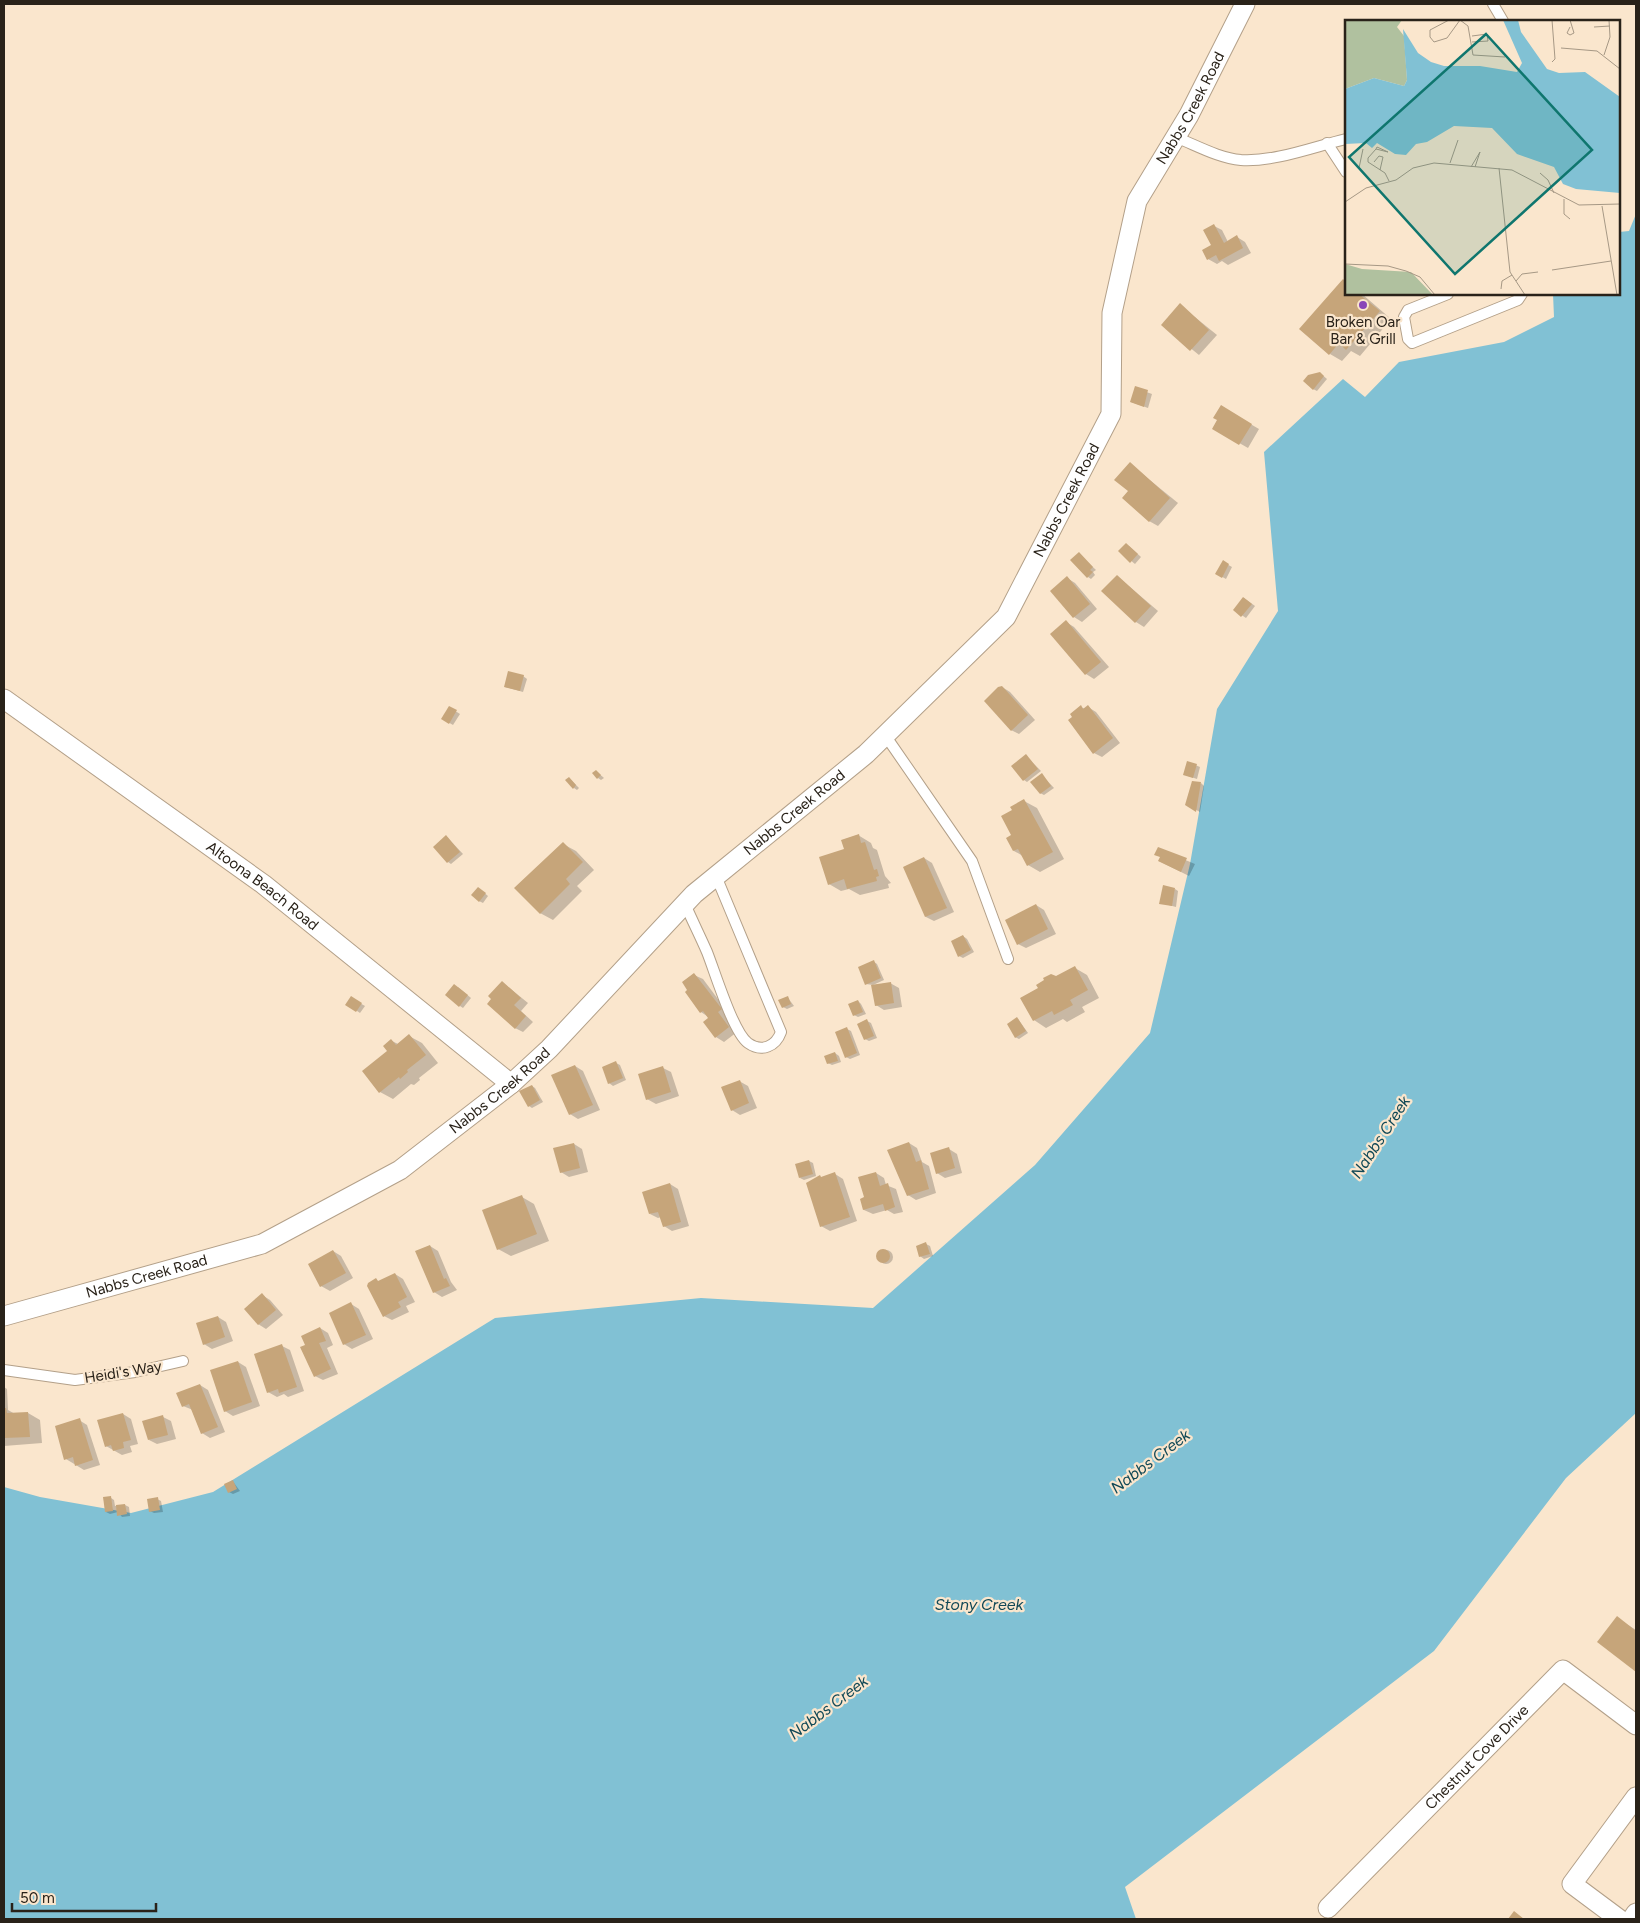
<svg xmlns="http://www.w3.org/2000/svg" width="1640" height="1923" viewBox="0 0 1640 1923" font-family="Figtree,sans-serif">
<rect width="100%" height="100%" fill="#fae6cd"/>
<path fill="#81c1d4" d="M1636 214V1413L1566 1478 1434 1651 1125 1887 1136 1919H4V1487L40 1497 131 1513 213 1492 495 1318 701 1298 873 1308 1035 1165 1150 1033 1190 864 1217 709 1278 611 1264 452 1343 379 1365 397 1399 362 1504 342 1554 317 1553 294H1619V232L1629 231Z"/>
<g fill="#0003">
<path d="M1214 226 1222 230 1228 242 1237 237 1245 242 1251 253 1228 265 1222 261 1217 264 1208 259 1213 245Z"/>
<path d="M1343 281 1346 283V294H1362L1391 319 1360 356 1351 351 1342 361 1330 354Z"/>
<path d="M1180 305 1217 335 1199 355 1162 325Z"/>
<path d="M1320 373 1327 379 1317 391 1313 389Z"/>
<path d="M1135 388 1152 394 1148 408 1131 402Z"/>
<path d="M1221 407 1259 429 1248 448 1213 428 1218 420Z"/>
<path d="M1130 464 1178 503 1158 526 1149 521 1130 491Z"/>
<path d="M1129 546 1141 557 1135 564 1119 551Z"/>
<path d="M1079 554 1096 570 1093 572 1095 575 1091 579 1088 577Z"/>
<path d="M1223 562 1232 567 1226 579 1217 574Z"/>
<path d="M1117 576 1158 611 1144 627 1136 622Z"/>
<path d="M1067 578 1075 583 1097 609 1082 622 1074 617Z"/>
<path d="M1244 598 1255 606 1246 618 1234 610Z"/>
<path d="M1066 622 1074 627 1109 667 1094 679 1086 674 1052 634Z"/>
<path d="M523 676 527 679 523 692 505 687Z"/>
<path d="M1002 687 1010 692 1035 720 1019 734 1011 730Z"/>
<path d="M449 707 460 714 453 725 443 719Z"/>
<path d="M1081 707 1085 709 1088 707 1096 712 1120 743 1102 757 1094 753Z"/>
<path d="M1026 756 1041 771 1027 782 1024 780Z"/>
<path d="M1188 762 1200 767 1197 779 1188 776Z"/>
<path d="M596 771 604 778 601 780 598 778Z"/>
<path d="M1042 775 1054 788 1044 795 1040 793Z"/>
<path d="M569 778 579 788 577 790 574 788Z"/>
<path d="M1201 783 1204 786 1200 812 1187 805Z"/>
<path d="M1024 801 1037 808 1064 859 1040 872 1028 865 1023 856 1014 851V810Z"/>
<path d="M858 835 871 843 873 848 877 850 885 876 891 883 888 884 889 888 860 895 849 889 841 891 829 884Z"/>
<path d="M447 837 463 854 451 864 448 862Z"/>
<path d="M563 844 576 851 594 870 577 886 582 891 553 920 540 913Z"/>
<path d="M1159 849 1195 864 1189 876 1159 861 1161 857Z"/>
<path d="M924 858 932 863 954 912 934 921 926 917 904 867Z"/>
<path d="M1175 889 1178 891 1176 907 1161 903Z"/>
<path d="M482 891 488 896 483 903 479 901Z"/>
<path d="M1036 905 1044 910 1056 934 1026 948 1018 944Z"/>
<path d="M963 936 967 939 974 952 963 958 959 956Z"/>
<path d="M874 962 877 964 884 980 873 985 890 983 899 988 902 1007 884 1010 876 1005 873 985 866 984Z"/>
<path d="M1075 968 1087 975 1099 998 1082 1007 1085 1012 1067 1022 1063 1019 1046 1028 1034 1020 1039 988Z"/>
<path d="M694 975 703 979 729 1014 726 1017 737 1032 724 1042 716 1037 710 1018 701 1012Z"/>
<path d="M502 982 528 1003 521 1011 533 1022 523 1032 515 1028Z"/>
<path d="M458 987 471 998 463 1008 460 1006Z"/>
<path d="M351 998 365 1006 360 1013 347 1004Z"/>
<path d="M788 998 794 1006 787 1009 783 1007Z"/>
<path d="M858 1001 861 1004 866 1014 858 1017 854 1015Z"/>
<path d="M1018 1019 1028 1033 1019 1039 1015 1037Z"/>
<path d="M867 1021 871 1023 877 1038 869 1041 865 1039Z"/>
<path d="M847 1029 851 1031 860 1055 850 1059 846 1057Z"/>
<path d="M409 1036 422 1043 438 1063 419 1078 420 1080 414 1085 411 1084 393 1099 380 1092 392 1041 398 1044Z"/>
<path d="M835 1053 839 1056 841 1062 832 1065 828 1063Z"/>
<path d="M616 1063 620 1065 626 1080 613 1086 609 1083Z"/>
<path d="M575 1066 583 1071 600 1110 578 1119 570 1114Z"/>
<path d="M663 1068 671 1072 679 1096 656 1104 647 1099Z"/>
<path d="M739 1081 748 1086 757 1108 740 1115 732 1110Z"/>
<path d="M532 1086 535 1088 543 1102 532 1108 529 1106Z"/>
<path d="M909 1143 917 1148 922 1162 929 1166 936 1193 916 1200 908 1195Z"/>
<path d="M574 1144 582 1149 588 1172 569 1177 561 1172Z"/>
<path d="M949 1149 957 1154 962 1173 945 1178 937 1173Z"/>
<path d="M809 1161 813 1163 816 1176 804 1180 800 1178Z"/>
<path d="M876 1173 884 1178 886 1185 896 1189 903 1212 894 1214 887 1210 873 1214 864 1210 861 1199 865 1198Z"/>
<path d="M835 1174 843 1179 857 1221 830 1231 821 1226 822 1178Z"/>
<path d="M670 1184 678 1189 689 1226 672 1231 664 1226 661 1217 658 1218 650 1214Z"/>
<path d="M522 1197 534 1204 549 1241 511 1256 498 1249Z"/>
<path d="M926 1244 930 1246 933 1256 924 1259 920 1256Z"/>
<path d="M430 1246 438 1251 451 1282 457 1290 442 1297 434 1292Z"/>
<circle cx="886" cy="1257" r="7"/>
<path d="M333 1251 341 1256 353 1278 330 1291 321 1286 309 1265Z"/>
<path d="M395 1274 403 1279 415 1302 406 1306 409 1312 392 1320 384 1316 376 1280 379 1282Z"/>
<path d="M262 1295 270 1300 283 1315 266 1329 258 1324Z"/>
<path d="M351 1304 359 1309 373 1339 352 1349 344 1344Z"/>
<path d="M218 1317 226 1322 233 1341 212 1349 204 1344Z"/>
<path d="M320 1328 328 1333 333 1345 327 1348 338 1374 323 1380 315 1376 307 1345Z"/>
<path d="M282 1346 290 1350 304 1391 288 1397 284 1394 277 1397 268 1392Z"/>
<path d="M238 1362 246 1367 260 1406 233 1416 225 1411Z"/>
<path d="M200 1385 208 1390 225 1432 210 1438 202 1433 193 1410 183 1406Z"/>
<path d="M4 1387 7 1389 8 1410 15 1414 28 1413 40 1420 42 1443 4 1446Z"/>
<path d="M123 1414 131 1419 138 1444 130 1446 132 1452 122 1455 106 1446Z"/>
<path d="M163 1417 171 1421 176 1439 157 1444 149 1440Z"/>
<path d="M79 1420 87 1425 100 1465 84 1470 66 1459Z"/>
<path d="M234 1483 240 1491 233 1494 229 1492Z"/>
<path d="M111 1498 114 1500 115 1506 125 1505 129 1507 130 1516 122 1517 118 1512 110 1514 106 1512Z"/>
<path d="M157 1499 161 1501 163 1512 154 1513 150 1511Z"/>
<path d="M1617 1618 1636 1630V1670L1599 1642Z"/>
</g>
<g fill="#c6a57a">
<path d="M1214 224 1224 243 1237 235 1243 248 1219 261 1216 255 1207 260 1202 250 1211 245 1203 230Z"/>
<path d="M1343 279 1346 282V294H1359L1380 311 1346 350 1339 343 1329 355 1299 329Z"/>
<path d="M1180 303 1209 330 1190 351 1161 325Z"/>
<path d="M1320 372 1324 376 1313 390 1303 381 1308 375Z"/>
<path d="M1135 386 1148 390 1144 407 1130 402Z"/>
<path d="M1221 405 1252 424 1239 445 1212 429 1217 420 1213 418Z"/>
<path d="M1130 462 1170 498 1149 522 1122 498 1128 491 1114 480Z"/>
<path d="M1126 543 1138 554 1130 563 1118 551Z"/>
<path d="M1079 552 1093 567 1090 570 1093 572 1087 578 1070 560Z"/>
<path d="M1223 560 1229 564 1222 578 1215 574Z"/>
<path d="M1117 575 1151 606 1135 623 1101 591Z"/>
<path d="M1067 576 1090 604 1073 618 1050 591Z"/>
<path d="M1243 597 1252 604 1241 617 1233 610Z"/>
<path d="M1066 620 1101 662 1085 675 1050 634Z"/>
<path d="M508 671 524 675 520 691 504 687Z"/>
<path d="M1002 686 1028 715 1011 731 984 701 998 687Z"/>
<path d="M1081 705 1083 709 1088 705 1113 738 1093 754 1068 720 1072 717 1070 714Z"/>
<path d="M449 706 457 710 449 724 441 719Z"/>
<path d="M1026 754 1038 769 1023 781 1011 766Z"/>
<path d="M1187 761 1197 764 1193 778 1183 775Z"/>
<path d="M596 770 601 775 597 779 592 773Z"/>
<path d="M1042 773 1051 786 1040 794 1030 782Z"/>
<path d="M569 777 576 785 573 789 565 780Z"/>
<path d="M1192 781 1201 782 1196 812 1185 805Z"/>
<path d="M1024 799 1053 852 1027 866 1018 849 1013 851 1006 838 1011 835 1001 816 1012 810 1010 807Z"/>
<path d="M859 834 861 843 865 842 874 870 877 869 879 876 876 877 877 881 847 889 844 879 828 885 819 857 844 849 841 840Z"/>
<path d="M446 835 460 852 447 863 433 847Z"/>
<path d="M563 842 583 862 566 879 570 884 540 914 514 888Z"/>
<path d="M1158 847 1187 858 1181 872 1158 861 1160 857 1154 855Z"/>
<path d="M924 857 947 908 925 917 903 867Z"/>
<path d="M1163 885 1175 888 1172 906 1159 904Z"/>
<path d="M478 887 486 893 479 902 471 895Z"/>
<path d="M1036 904 1048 929 1017 945 1005 920Z"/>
<path d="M963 935 971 950 958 957 951 941Z"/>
<path d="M874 960 881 978 865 985 858 967Z"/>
<path d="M1075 966 1088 990 1070 1000 1073 1005 1054 1015 1052 1011 1033 1021 1020 998 1038 988 1036 985 1044 980 1043 978 1051 974 1056 976Z"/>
<path d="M694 973 722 1009 718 1012 729 1027 715 1038 703 1022 708 1018 703 1011 700 1013 685 992 687 990 682 982Z"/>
<path d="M502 981 521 998 514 1005 526 1016 515 1029 487 1004 491 999 488 996Z"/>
<path d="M891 982 894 1003 875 1006 871 985Z"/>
<path d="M454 984 468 995 459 1007 445 995Z"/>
<path d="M351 996 362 1003 356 1012 345 1005Z"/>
<path d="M788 996 791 1004 782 1008 778 1000Z"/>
<path d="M858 1000 863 1012 853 1016 848 1004Z"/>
<path d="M1017 1017 1026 1031 1015 1038 1007 1024Z"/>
<path d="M867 1019 874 1036 864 1040 857 1024Z"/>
<path d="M847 1027 857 1053 845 1058 835 1032Z"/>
<path d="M409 1034 426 1055 407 1070 408 1072 400 1079 399 1077 379 1093 362 1071 387 1051 383 1046 391 1039 396 1045Z"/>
<path d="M835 1052 838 1061 827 1064 824 1056Z"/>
<path d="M616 1061 623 1078 608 1084 602 1067Z"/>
<path d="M575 1065 593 1105 569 1115 551 1075Z"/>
<path d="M663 1066 671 1092 646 1100 638 1074Z"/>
<path d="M740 1080 749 1103 731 1111 721 1087Z"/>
<path d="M532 1085 540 1100 528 1107 519 1091Z"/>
<path d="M909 1142 916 1162 921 1160 929 1189 907 1196 887 1150Z"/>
<path d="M574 1143 580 1168 560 1173 553 1148Z"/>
<path d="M949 1147 955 1168 936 1174 930 1153Z"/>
<path d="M809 1160 813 1174 799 1178 795 1164Z"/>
<path d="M835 1172 850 1217 820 1227 806 1183 820 1175 821 1177Z"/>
<path d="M876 1172 880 1186 888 1183 895 1207 885 1211 883 1204 863 1210 860 1199 864 1197 858 1177Z"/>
<path d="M670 1183 681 1222 663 1227 658 1212 649 1214 642 1192Z"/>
<path d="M522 1195 537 1234 497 1250 482 1210Z"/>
<path d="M926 1242 930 1254 919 1257 916 1246Z"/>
<path d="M430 1245 444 1279 446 1278 450 1286 433 1293 415 1251Z"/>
<circle cx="883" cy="1256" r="7"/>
<path d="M333 1250 346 1273 320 1287 308 1264Z"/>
<path d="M395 1273 407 1297 398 1302 401 1307 383 1317 367 1286 368 1283 376 1278 378 1281Z"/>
<path d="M262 1293 276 1310 258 1325 244 1309Z"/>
<path d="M351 1302 366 1335 343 1345 329 1313Z"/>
<path d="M218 1316 225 1337 203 1345 196 1323Z"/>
<path d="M320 1327 326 1341 319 1343 331 1369 314 1377 300 1347 305 1345 301 1336Z"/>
<path d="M282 1344 297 1387 279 1393 278 1389 267 1393 254 1354Z"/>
<path d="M238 1361 252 1402 224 1412 210 1370Z"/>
<path d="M200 1384 218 1427 201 1434 189 1404 182 1407 176 1393Z"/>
<path d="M4 1408H6L7 1413 28 1412 30 1437 4 1438Z"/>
<path d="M123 1413 131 1440 123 1442 124 1448 113 1451 111 1445 105 1447 97 1420Z"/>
<path d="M163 1415 168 1435 148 1440 142 1421Z"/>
<path d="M80 1418 93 1460 75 1466 73 1457 64 1460 55 1426Z"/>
<path d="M233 1480 237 1489 228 1493 224 1484Z"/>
<path d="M111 1496 113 1511 105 1512 103 1497Z"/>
<path d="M158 1497 160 1510 149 1512 147 1499Z"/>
<path d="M125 1504 127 1514 117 1516 116 1505Z"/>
<path d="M1617 1616 1636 1631V1672L1597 1642Z"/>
<path d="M1514 1911 1524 1919H1508Z"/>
</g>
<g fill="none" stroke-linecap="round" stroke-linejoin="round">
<g stroke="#b3a089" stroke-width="12">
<g id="service">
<path d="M1493 4 1503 21"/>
<path d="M1175 137C1196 145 1218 158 1241 160 1275 162 1313 147 1346 139"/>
<path d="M1327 143 1346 172"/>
<path d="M1448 294 1408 310 1404 317 1408 339 1412 343 1518 300 1522 294"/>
<path d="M885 735 972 861 1008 959"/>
<path d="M685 904C692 920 700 936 707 952 715 972 733 1032 748 1043 762 1053 776 1046 781 1032L716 876"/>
<path d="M4 1370 75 1380 135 1372 183 1361"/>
</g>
</g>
<g stroke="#b3a089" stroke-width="21">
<g id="minor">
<path id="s1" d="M4 699 263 884 511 1084"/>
<path id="s2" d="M4 1316 262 1244 400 1170 511 1084 549 1049 694 894 866 754 1006 617 1111 414 1112 313 1137 201 1189 115 1245 4"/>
<path id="s3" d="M1328 1908 1563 1670 1636 1725"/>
<path d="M1619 1919 1572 1884 1636 1797"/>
<path d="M1632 1919 1636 1913"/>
</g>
</g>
<use href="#service" stroke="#fff" stroke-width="10"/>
<use href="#minor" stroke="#fff" stroke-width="19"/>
</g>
<circle fill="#8844b8" stroke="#fae6cd" stroke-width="2" cx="1363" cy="305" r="5"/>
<g text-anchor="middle" stroke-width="4.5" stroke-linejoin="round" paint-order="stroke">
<g font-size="15" fill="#292219" stroke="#fae6cd">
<text dy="5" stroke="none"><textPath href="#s2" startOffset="1798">Nabbs Creek Road</textPath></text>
<text dy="5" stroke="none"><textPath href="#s2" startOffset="1378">Nabbs Creek Road</textPath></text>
<text dy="5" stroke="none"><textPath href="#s2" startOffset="958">Nabbs Creek Road</textPath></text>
<text dy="5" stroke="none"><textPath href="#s1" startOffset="319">Altoona Beach Road</textPath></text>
<text dy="5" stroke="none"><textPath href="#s2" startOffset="552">Nabbs Creek Road</textPath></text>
<text dy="5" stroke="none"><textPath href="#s2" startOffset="148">Nabbs Creek Road</textPath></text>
<text transform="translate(123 1372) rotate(-9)" y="5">Heidi's Way</text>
<text dy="5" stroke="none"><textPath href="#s3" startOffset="212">Chestnut Cove Drive</textPath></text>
</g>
<g font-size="15" fill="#292219" stroke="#fae6cd">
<text x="1363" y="327">Broken Oar<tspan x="1363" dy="17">Bar &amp; Grill</tspan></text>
</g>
<g font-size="16" font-style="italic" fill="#104856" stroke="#fae6cd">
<text transform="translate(1380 1137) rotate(-57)" y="6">Nabbs Creek</text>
<text transform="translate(1150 1461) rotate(-37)" y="6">Nabbs Creek</text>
<text x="979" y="1610">Stony Creek</text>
<text transform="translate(828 1707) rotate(-37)" y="6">Nabbs Creek</text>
</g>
</g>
<g transform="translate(1345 20)">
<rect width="275" height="275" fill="#fae6cd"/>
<path d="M0 0H57L52 7 59 16 62 60 59 66 29 58 0 69ZM0 244 17 249 66 252 88 275H0Z" fill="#b0c19f"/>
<path d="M158 0H173L176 12 202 49 214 53 240 52 275 77V173L231 169 218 164 209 147 172 134 147 108 109 106 82 122 71 124 61 135 50 134 32 123 27 128 21 123 0 124V69L29 58 59 66 62 60 58 9 73 33 86 42 99 46H135L172 52 177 43Z" fill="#81c1d4"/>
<path fill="none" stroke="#a69885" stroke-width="1" d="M104 0 85 10V17L89 22 102 18 115 0M115 0 123 6 128 35 160 37M190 0H207M225 0 229 13 225 15 222 13 225 7M249 7 265 6M127 16 142 14 143 21 127 22M216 28 252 31 275 49M259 35 265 17 264 0M207 42 210 39 207 0M31 129 43 132 32 127 31 129 23 138V142L40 153 44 161M29 142 34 136 38 137 35 150M105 143 113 120M126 147 135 132 130 147M14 148 18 129M154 148 165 252 180 275M195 153 203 160 209 173M219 179V194L225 199M0 182 21 168 51 160 68 148 89 143 167 150 234 185 275 184M257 186 272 275M0 244 43 246 61 251 75 257 90 275M207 250 266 241M171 261 177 254 193 252M156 269 157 261 167 255"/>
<path fill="#0f766e" fill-opacity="0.15" stroke="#0f766e" stroke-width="2.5" d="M141 14 247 130 110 254 4 137Z"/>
<rect width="275" height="275" fill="none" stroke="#292219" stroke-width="2.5"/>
</g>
<rect width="1640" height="1923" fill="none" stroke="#292219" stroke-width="10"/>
<path d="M12 1903v8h144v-8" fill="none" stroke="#292219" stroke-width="2.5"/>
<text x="20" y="1903" font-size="15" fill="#292219" stroke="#fae6cd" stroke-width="4" paint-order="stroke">50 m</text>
</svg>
